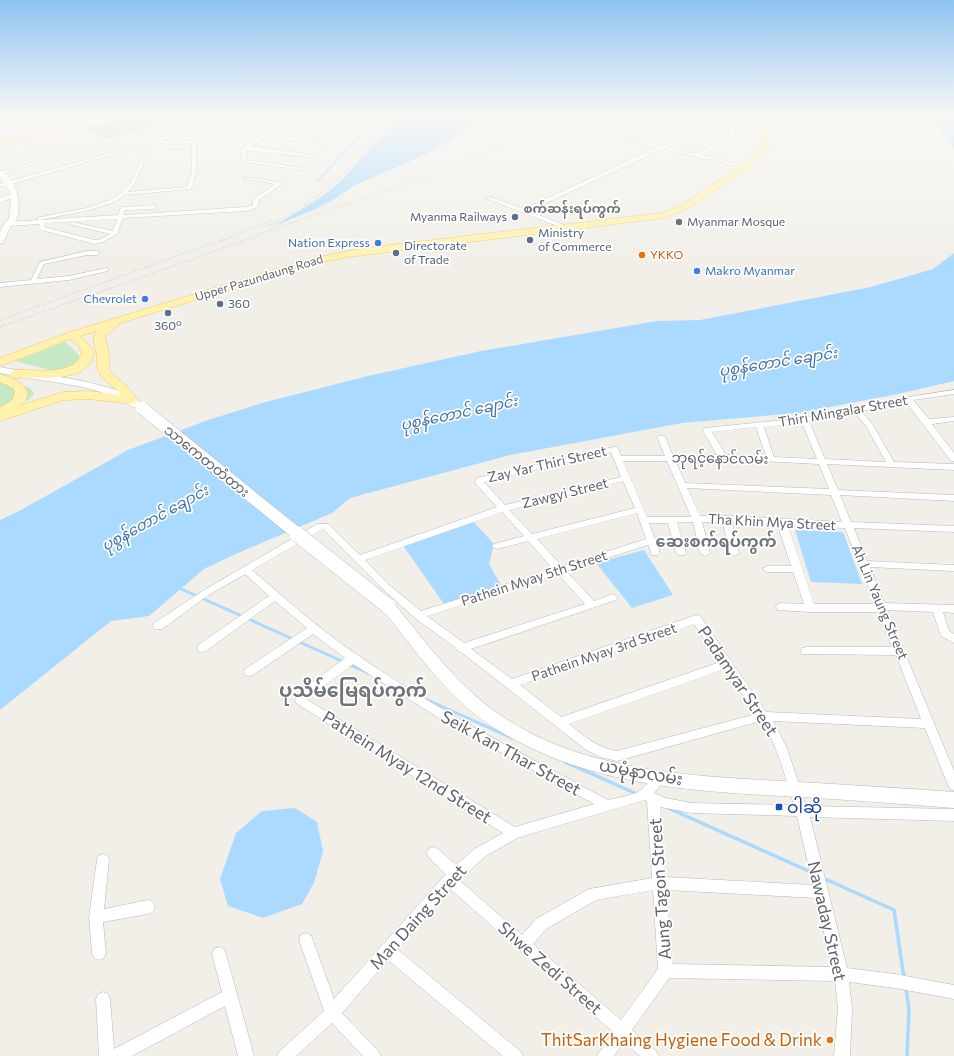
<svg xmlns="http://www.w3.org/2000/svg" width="954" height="1056" viewBox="0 0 954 1056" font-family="Commissioner,'Noto Sans Myanmar',sans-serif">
<rect width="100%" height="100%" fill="#f1efe8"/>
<g fill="#c5e8c5">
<path d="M65 342 77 353 80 358 75 367 54 371 15 361Z"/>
<path d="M0 372 32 390 34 393C29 404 11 406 0 406Z"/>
</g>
<g fill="#aadaff">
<path d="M399 116H459L465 117 474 124 431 152 355 185 334 199 316 209 274 226 323 196 338 184Z"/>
<path d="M930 116H954V148Z"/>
<path d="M954 253V381L898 394 798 413 682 423 510 455 350 498 332 513 238 553 204 569 149 616 111 621 0 710V520L21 510 128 450 208 420 262 403 368 376 481 351 657 321 700 320 871 287 933 269Z"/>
<path d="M473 521 494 544 489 564 501 585 444 604 402 544Z"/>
<path d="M795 530 843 532 862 584 811 582Z"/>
<path d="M644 550 673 595 632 608 596 563Z"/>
<path d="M295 808 317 822 323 851 314 883 302 904 263 918 228 906 220 879 236 833 262 811Z"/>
</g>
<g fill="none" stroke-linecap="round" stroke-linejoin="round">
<path stroke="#aadaff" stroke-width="1.5" d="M317 181 380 116"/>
<g stroke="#aadaff" stroke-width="3">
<path d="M179 588 293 639"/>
<path d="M297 641 344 662"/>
<path d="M348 664 368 673"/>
<path d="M423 698 512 738"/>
</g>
<g stroke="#aadaff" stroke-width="3.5">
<path d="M565 762 637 794"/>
<path d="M668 808 813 873"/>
<path d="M823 878 894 910 904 978"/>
<path d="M906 988 909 1010 907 1056"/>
</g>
</g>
<path fill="#cccac5" d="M130 116H181V118L108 139 85 128Z"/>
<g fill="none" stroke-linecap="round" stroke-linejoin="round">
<g stroke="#b5b8bc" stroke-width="1">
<g id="street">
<path d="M24 116H32L0 124V122Z"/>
<path d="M61 116H69L0 134V132Z"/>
<path d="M195 116H202L0 174V172L105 142 93 136 0 162V160L89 135 69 126V124H73L109 141Z"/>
<path d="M214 116H227L284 123 296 116H301L289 124 352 133 350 134 285 126 271 134 336 144 334 145 267 137 251 146 320 156V157L318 158 245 150 247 160 303 168V170H301L243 162 241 148 280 125C272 124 260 120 252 122 245 124 238 129 232 131 208 141 181 148 156 142L4 186H0V184L227 119ZM232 119 247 121C222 134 190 146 161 140Z"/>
<path d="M315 116H329L368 122 366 123Z"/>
<path d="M723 116H727L725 119 735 132 734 137 702 155 746 166V168L663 149 529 211 567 226V228L565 229 485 198 490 197 524 209 658 147 596 132H567L556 130V128L567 130H596L662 146 721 118ZM722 121 731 132 730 136 697 154 667 147Z"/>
<path d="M194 144 196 145V171L191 189 125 195 114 202 90 210 39 220 36 218 87 208 110 200 120 194 130 184 141 159 143 158 145 159 136 181 128 192 187 187 192 171V145Z"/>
<path d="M245 177 283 183 258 201V207L247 211 123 218 117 234 103 242 95 244 41 230 38 227 40 224 8 226 5 224 8 222 118 215 120 209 123 207 154 205 157 207 154 209 125 210 124 215 246 207 253 205V199L276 184 247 179H245ZM117 219 113 231 72 222 69 224 110 234 99 240H95L44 227 46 223Z"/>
<path d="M87 251H97L100 253 97 255H87L44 264 37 279 69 276 106 268 108 269V271L69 280 0 287V283L31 280 40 262Z"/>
<path d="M954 390V394L913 400 929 419 954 417V421L932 424 954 453V461H951L906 402 861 411 873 425 894 462 954 464V470L827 464 838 490 954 495V501L840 495 851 522 954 526V532L854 528 867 561 954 565V571L870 567 884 603 954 605V613L943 612 949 631 954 634V643L941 636 933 612 887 610 954 771V790L950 789 948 785 925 728 773 721 787 748 806 806 954 809V821L810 817 847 968 895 974 954 985V999L895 988 849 982 852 1008 850 1056H834L838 1008 835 981 669 978 632 1030 656 1051 659 1056H640L624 1042 614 1056H597L613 1032 450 889 397 949 520 1051 523 1056H503L388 960 342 1013 378 1051 381 1056H363L332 1023 296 1056H277L280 1051 324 1011 299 940 301 935 306 933 311 935 334 999 446 874 428 857 427 853 428 849 433 847 438 849 456 865 476 848 503 833 296 703 295 700 298 693 345 658 313 634 253 675 249 676 245 675 244 672 245 669 307 628 275 601 206 651 202 652 198 651 197 648 198 645 269 596 245 574 207 596 162 629H154L153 626 154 623 201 592 317 524H328L360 555 497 507 476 484 475 482 477 478 614 447H617L621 456H665L657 437 661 435 665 437 673 456 717 455 703 431 705 428 805 418 908 397ZM854 412 866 426 886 462 825 459 809 421ZM802 423 817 459 774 457 764 427ZM756 427 766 456 726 455 712 432ZM611 452 621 477 505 505 484 482ZM723 459 819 464 829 489 685 483 675 460ZM623 461H667L691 517H647ZM623 481 635 508 532 534 509 510ZM687 488 831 495 842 522 727 516H700ZM502 512 524 536 494 544 492 546 494 548 497 549 528 541 553 569 421 611 389 585 365 560ZM637 513 646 539 562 566 537 539ZM677 522H693L700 553 705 556 710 553 702 522H723L729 553 734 556 739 553 732 522 778 526 791 566H767L762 569 767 572H793L804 604 781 603 777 604 776 607 777 610 810 612H878L892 647H806L802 648 801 651 802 654 896 655 921 719 766 712 700 616 696 615 512 679 471 649 616 600 618 598 616 596 613 594 594 601 566 571 648 545 652 555H658L660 553 649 523H668L676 553 678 555H684L686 553ZM788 526 845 528 875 604H814ZM323 529 383 589 415 618 456 648 457 651 461 652 585 749 600 757 617 761 761 721C778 746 785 777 794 805L692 803 665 798 654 793 666 778 664 774C654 771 649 783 642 789 636 795 617 798 608 800 523 754 436 710 356 654 319 629 286 599 252 570ZM558 574 585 604 464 643 427 616ZM694 624 720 662 561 717 520 685ZM353 664 442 720 594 804 515 827 306 699ZM725 669 756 714 617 751C597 748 584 736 569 724ZM645 800 647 801 652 878 589 889 536 919 522 935 459 880 486 856 517 838ZM660 807 692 813 797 816 813 885 665 877ZM653 890 658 969 621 1020 533 944 546 929 596 900ZM666 890 816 898 832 967 672 964Z"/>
<path d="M103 854 108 856 109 860 104 909 148 900 153 902 155 907 153 912 148 914 103 922 106 953 104 958 99 960 94 958 92 953 89 917 97 860 98 856Z"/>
<path d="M219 947 224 949 226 954 254 1056H238L225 1006 132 1056H99L96 999 98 994 103 992 108 994 110 999 114 1049 222 992 212 954 214 949Z"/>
</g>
</g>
<g stroke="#b6babf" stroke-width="1">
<g id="secondary">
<path d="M0 170C16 176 22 204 17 219 16 222 13 223 11 226 8 231 6 237 3 243H0V232L4 224 9 218 11 198 0 203V198L11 194 0 177Z"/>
<path d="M0 367C33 374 128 382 147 408L146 410C138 412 117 397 107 394 73 382 35 381 0 373Z"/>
<path d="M388 601 393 602C425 642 458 686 500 715 587 774 697 776 798 782 850 785 902 788 954 792V808C903 804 852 800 801 797 707 792 610 788 525 745 512 738 500 732 488 724 446 695 415 650 383 610L381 606 383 602Z"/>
</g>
</g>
<g stroke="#f2c960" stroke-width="1">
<g id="primary">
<path d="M105 116H117L0 147V143Z"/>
<path d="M759 116H766L768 148 765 156 688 209 664 218 348 257 308 265 118 324 117 327 105 336 109 354V369L112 374 127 386 138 400 136 403 132 404 88 399 64 400 0 421V408L13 399 15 391 13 388 0 382V374C14 378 42 391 19 406L63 392 88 391 121 395C114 386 102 381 98 370 96 365 98 358 96 352 94 344 92 339 96 331L80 336 86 341 94 353C92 357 92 361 89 365 72 383 38 376 16 378L12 377 10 374 12 371 16 370C37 369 73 377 82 353L78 345 70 339 0 366V358L67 333 306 260 348 251 398 244 662 213 682 205 758 153 760 148Z"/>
</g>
</g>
<use href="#street" fill="#fff" fill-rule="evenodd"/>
<use href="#secondary" fill="#fff" fill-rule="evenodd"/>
<use href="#primary" fill="#fff2af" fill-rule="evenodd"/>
<g stroke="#b6b7b8" stroke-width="1.5" stroke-dasharray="0.5 2.5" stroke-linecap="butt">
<path d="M268 226C291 214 313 201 332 184 355 164 374 139 394 116"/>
<path d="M220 242 272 220"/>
<path d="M0 320 224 239"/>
<path d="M0 327 188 261 276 228 428 176 574 116"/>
</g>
<g stroke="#b6babf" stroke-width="13" stroke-linecap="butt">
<path id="secondary-bridge-far1" d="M142 408 299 535"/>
</g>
<g stroke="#b6babf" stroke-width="16" stroke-linecap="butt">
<path id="secondary-bridge" d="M297 534 388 606"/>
</g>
<use href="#secondary-bridge-far1" stroke="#fff" stroke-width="12"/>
<use href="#secondary-bridge" stroke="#fff" stroke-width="15"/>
</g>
<linearGradient id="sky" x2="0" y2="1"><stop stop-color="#8fc3f1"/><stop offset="0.44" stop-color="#f9f8f5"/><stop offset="1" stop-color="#f9f8f5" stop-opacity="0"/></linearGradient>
<rect width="954" height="264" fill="url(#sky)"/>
<g fill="#5c6f8a" stroke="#fff" stroke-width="1.5">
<circle cx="515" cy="217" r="4"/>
<circle cx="530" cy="240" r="4"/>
<circle cx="396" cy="253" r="4"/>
<circle cx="220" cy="304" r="4"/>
<circle cx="168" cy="313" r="4"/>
</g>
<circle fill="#6b7280" stroke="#fff" stroke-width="1.5" cx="679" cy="222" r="4"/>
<g fill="#3f7fe0" stroke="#fff" stroke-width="1.5">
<circle cx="378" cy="243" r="4"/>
<circle cx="697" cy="271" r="4"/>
<circle cx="145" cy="299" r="4"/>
</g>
<g fill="#e8710a" stroke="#fff" stroke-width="1.5">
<circle cx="642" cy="255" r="4"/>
<circle cx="830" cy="1040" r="4"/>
</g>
<rect fill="#1a4fb4" stroke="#fff" stroke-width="1.5" x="775" y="803" width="8" height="8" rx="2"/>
<g text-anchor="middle" stroke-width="3.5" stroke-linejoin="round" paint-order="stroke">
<g font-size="12" fill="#4e5e75" stroke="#fff" text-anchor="start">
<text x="507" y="221" text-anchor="end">Myanma Railways</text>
<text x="538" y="237">Ministry<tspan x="538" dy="14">of Commerce</tspan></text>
<text x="404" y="250">Directorate<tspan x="404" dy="14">of Trade</tspan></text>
<text x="228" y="308">360</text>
<text x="168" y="330" text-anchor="middle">360°</text>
</g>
<g font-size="12" fill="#5b616d" stroke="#fff" text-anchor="start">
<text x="687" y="226">Myanmar Mosque</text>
</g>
<g font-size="12" fill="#366cbe" stroke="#fff" text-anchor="end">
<text x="370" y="247">Nation Express</text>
<text x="705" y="275" text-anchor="start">Makro Myanmar</text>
<text x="137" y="303">Chevrolet</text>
</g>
<g font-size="12" fill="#c56008" stroke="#fff" text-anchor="start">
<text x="650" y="259">YKKO</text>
</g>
<g font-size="12" fill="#5f6368" stroke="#fff">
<text transform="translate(259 278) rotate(-17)" y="4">Upper Pazundaung Road</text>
</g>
<g font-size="13" font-weight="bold" fill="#70757a" stroke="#fff">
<text x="572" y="213">စက်ဆန်းရပ်ကွက်</text>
</g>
<g font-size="14" fill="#5f6368" stroke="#fff">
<text transform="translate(843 411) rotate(-10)" y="5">Thiri Mingalar Street</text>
<text transform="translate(720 458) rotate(1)" y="5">ဘုရင့်နောင်လမ်း</text>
<text transform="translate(207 461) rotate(39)" y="5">သာကေတတံတား</text>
<text transform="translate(547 464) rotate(-13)" y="5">Zay Yar Thiri Street</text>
<text transform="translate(565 493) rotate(-14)" y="5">Zawgyi Street</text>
<text transform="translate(772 522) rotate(3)" y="5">Tha Khin Mya Street</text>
<text transform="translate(534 578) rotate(-18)" y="5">Pathein Myay 5th Street</text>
<text transform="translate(880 602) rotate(67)" y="5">Ah Lin Yaung Street</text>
<text transform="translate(604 652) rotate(-19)" y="5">Pathein Myay 3rd Street</text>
</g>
<g font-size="15" font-style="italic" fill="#4174aa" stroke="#fff">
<text transform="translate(778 362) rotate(-9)" y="5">ပုစွန်တောင် ချောင်း</text>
<text transform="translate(459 413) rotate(-12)" y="5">ပုစွန်တောင် ချောင်း</text>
<text transform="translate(155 518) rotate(-29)" y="5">ပုစွန်တောင် ချောင်း</text>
</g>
<g font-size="16" font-weight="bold" fill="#70757a" stroke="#fff">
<text x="716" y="547">ဆေးစက်ရပ်ကွက်</text>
</g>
<g font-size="17" fill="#5f6368" stroke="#fff">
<text transform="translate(738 681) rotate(56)" y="6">Padamyar Street</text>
<text transform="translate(511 753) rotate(29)" y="6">Seik Kan Thar Street</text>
<text transform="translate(407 767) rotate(32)" y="6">Pathein Myay 12nd Street</text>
<text transform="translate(641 772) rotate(10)" y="6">ယမုံနာလမ်း</text>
<text transform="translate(660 889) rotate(-94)" y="6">Aung Tagon Street</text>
<text transform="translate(418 917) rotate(-48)" y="6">Man Daing Street</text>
<text transform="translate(827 921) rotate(77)" y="6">Nawaday Street</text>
<text transform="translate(550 968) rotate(41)" y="6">Shwe Zedi Street</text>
</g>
<g font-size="17" fill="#164399" stroke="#fff" text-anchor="start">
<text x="787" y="813">ဝါဆို</text>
</g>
<g font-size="17" fill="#c56008" stroke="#fff" text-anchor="end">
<text x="822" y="1046">ThitSarKhaing Hygiene Food &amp; Drink</text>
</g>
<g font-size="19" font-weight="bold" fill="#70757a" stroke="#fff">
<text x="353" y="697">ပုသိမ်မြေရပ်ကွက်</text>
</g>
</g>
</svg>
